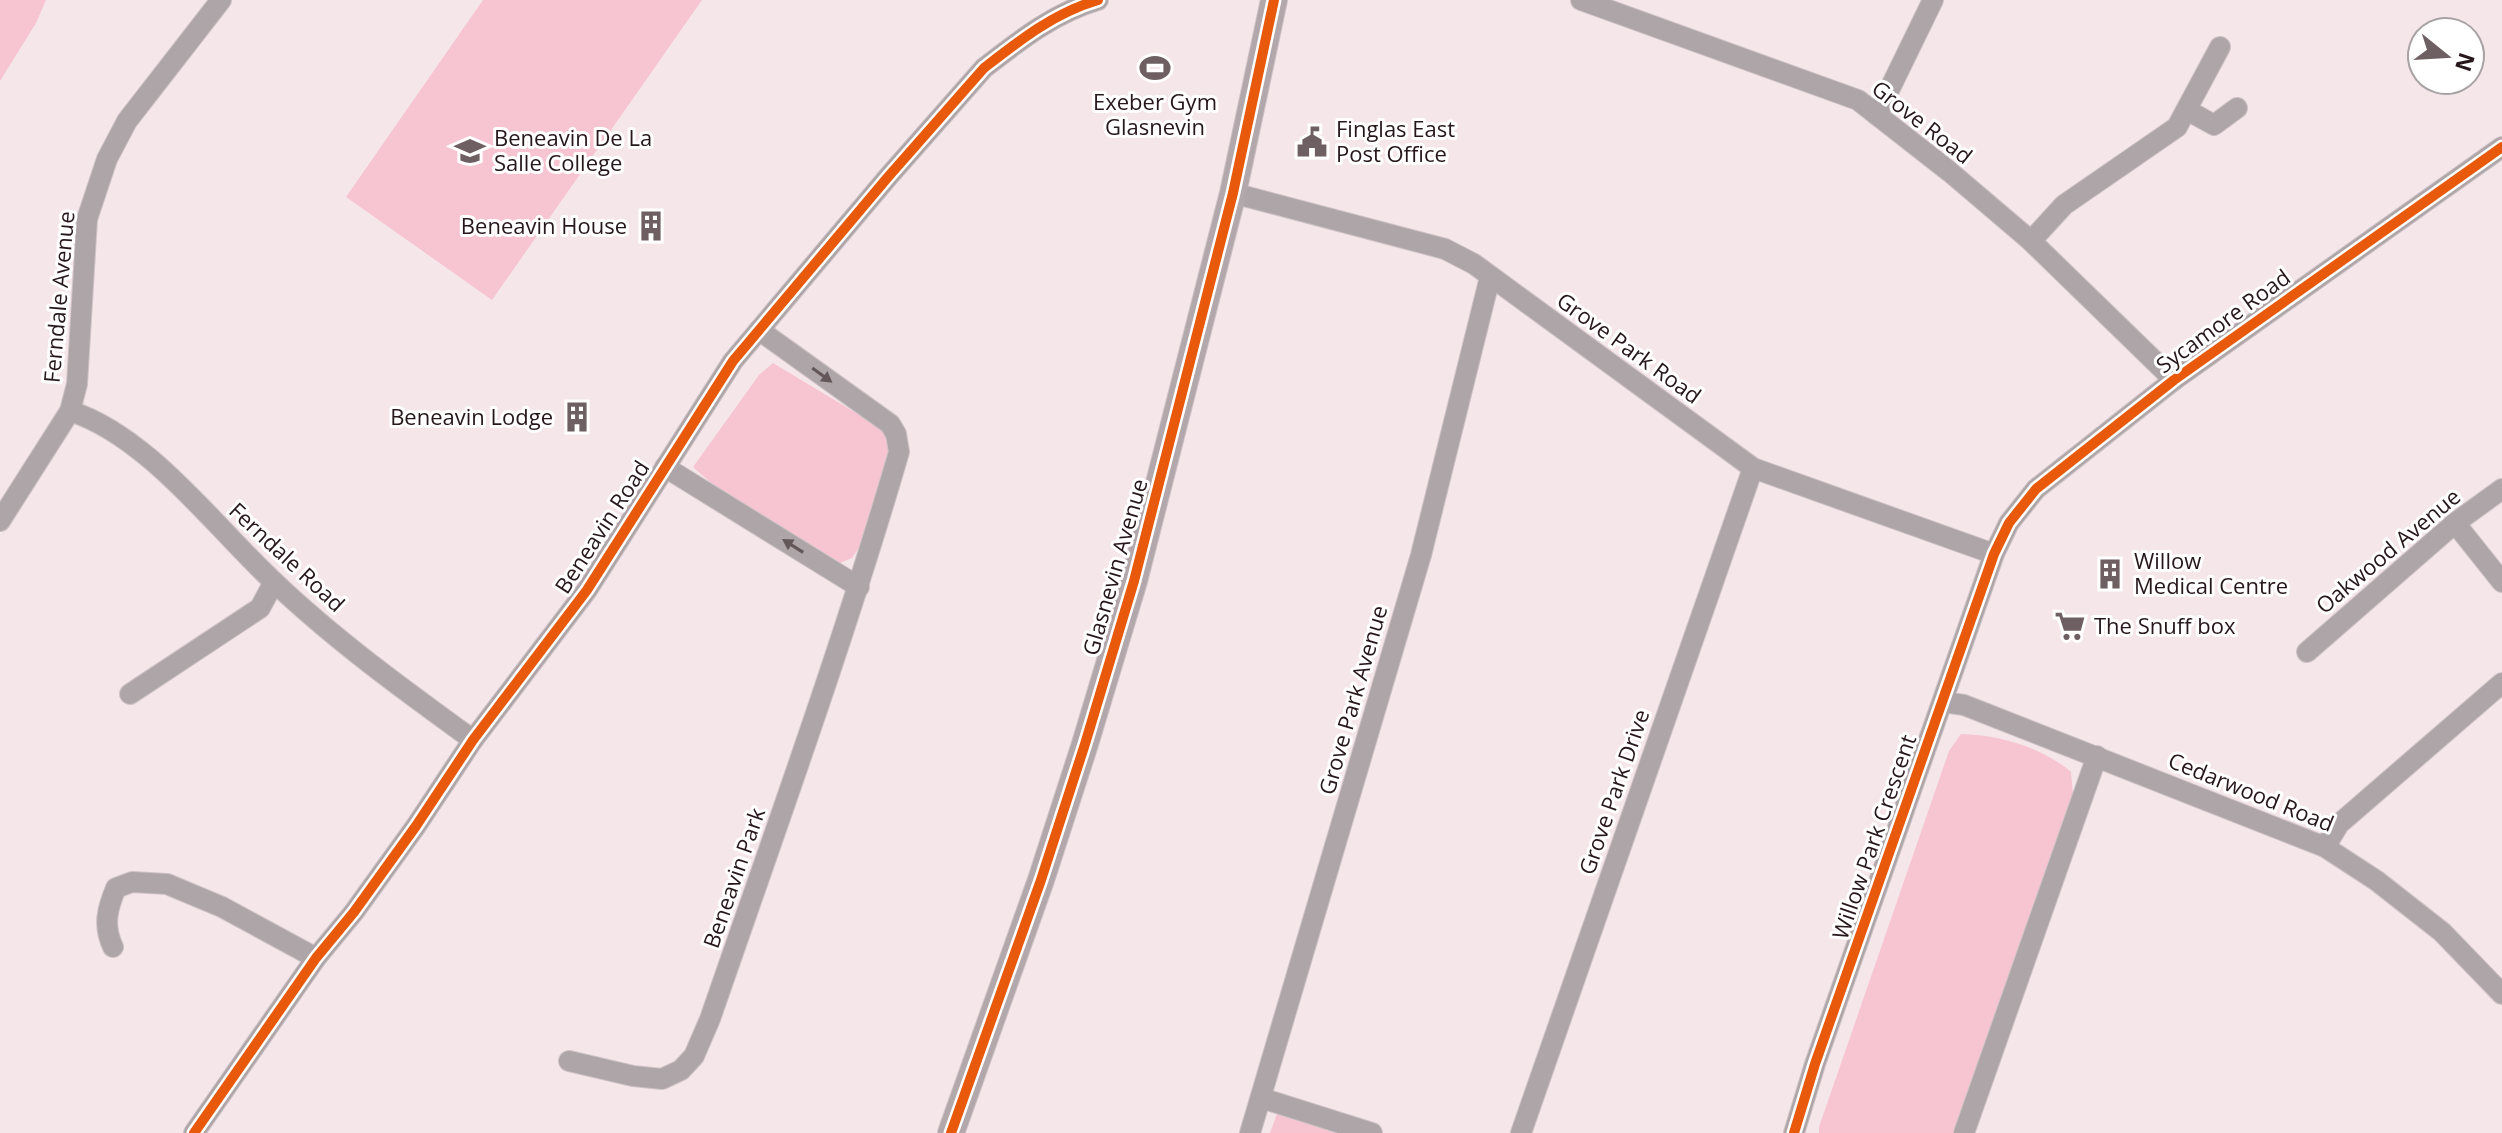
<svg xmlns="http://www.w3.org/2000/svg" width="2502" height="1133" viewBox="0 0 2502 1133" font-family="'Open Sans',sans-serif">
<rect width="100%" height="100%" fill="#f5e6ea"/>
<g fill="#f7c5d2">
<path d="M0 0H46L36 23 0 81Z"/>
<path d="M483 0H702L492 300 346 197Z"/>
<path d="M773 363 886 431 891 455 862 543 852 558 837 564 732 502 693 467 759 375Z"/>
<path d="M1961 734C1999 735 2042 747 2071 772L2073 795 1957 1133H1819V1127L1949 751Z"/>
<path d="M1278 1111 1341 1133H1270Z"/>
</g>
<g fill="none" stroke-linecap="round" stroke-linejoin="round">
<g stroke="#cec2c6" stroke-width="22">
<g id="minor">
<path d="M1581 0 1858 100 1950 172 2031 241 2174 380"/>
<path d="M2187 110 2214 125 2237 108"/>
<path d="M1877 115 1933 0"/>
<path d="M1233 193 1445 249 1474 264 1753 468 1994 554"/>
<path d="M2031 241 2064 205 2177 127 2220 47"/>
<path d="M70 411C148 436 214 526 273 581 335 640 404 690 473 740"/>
<path d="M665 467 859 587"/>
<path d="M0 521 70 411 77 384 87 219 107 159 127 121 221 0"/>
<path d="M2455 523 2502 582"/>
<path d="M2307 652 2455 523 2502 489"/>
<path d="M130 694 260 608 274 582"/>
<path d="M1943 702 1964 705 2325 847 2377 881 2442 932 2502 994"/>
<path d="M2325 847 2339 824 2502 683"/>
<path d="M113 947C103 926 107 909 116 888L132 882 167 884 222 907 316 958"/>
<path d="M569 1061 633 1076 662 1079 681 1070 694 1056 710 1019C775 831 843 644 899 452L896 434 890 424 759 330"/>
<path d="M1261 1098 1372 1133"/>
<path d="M194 1133 316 958 354 912 416 826 473 740 587 590 733 361 888 177 984 68C1020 40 1054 13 1098 0"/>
<path d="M1250 1133 1421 555 1490 277"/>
<path d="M1521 1133 1753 468"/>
<path d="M1794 1133 1815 1064 1994 554 2009 523 2036 489 2174 380 2502 147"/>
<path d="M1964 1133 2097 756"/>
</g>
</g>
<g stroke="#cec2c6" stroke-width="28">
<path id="major" d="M951 1133 1041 880 1085 744 1134 581 1233 193 1274 0"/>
</g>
<use href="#minor" stroke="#ada5a7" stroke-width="20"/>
<use href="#major" stroke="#b2a7aa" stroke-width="26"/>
<g stroke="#fff" stroke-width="15">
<g id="cycleway">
<path d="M194 1133 316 958 354 912 416 826 473 740 587 590 733 361 888 177 984 68C1020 40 1054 13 1098 0"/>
<path d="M951 1133 1041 880 1085 744 1134 581 1233 193 1274 0"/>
<path d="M1794 1133 1815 1064 1994 554 2009 523 2036 489 2174 380 2502 147"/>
</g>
</g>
<use href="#cycleway" stroke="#e8590c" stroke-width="10"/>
</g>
<defs><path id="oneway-solid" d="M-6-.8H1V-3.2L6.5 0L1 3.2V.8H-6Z" transform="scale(2)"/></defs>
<g fill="#63575a">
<use href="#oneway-solid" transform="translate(822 375) rotate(36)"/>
<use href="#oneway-solid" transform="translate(793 546) rotate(-148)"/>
</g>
<defs>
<g id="stadium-bare" transform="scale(2.4)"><path d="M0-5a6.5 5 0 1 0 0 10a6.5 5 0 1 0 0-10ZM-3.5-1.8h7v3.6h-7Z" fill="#6e5f63" stroke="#fff" stroke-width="2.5" paint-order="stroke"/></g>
<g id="civic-bare" transform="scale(2.4)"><path d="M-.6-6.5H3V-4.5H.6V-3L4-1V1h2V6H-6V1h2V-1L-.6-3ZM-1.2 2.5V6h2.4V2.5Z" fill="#6e5f63" stroke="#fff" stroke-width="2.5" paint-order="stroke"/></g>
<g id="school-bare" transform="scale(2.4)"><path d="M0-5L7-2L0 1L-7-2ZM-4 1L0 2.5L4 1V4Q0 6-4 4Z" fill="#6e5f63" stroke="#fff" stroke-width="2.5" paint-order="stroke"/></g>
<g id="building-bare" transform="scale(2.4)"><path d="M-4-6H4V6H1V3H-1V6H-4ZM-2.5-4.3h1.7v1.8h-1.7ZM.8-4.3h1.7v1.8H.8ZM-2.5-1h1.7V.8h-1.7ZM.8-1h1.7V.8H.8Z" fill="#6e5f63" stroke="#fff" stroke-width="2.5" paint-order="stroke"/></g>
<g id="supermarket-bare" transform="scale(2.4)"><path d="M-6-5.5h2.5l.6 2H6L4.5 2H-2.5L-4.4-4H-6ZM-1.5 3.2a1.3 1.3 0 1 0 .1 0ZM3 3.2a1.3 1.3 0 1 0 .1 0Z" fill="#6e5f63" stroke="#fff" stroke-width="2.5" paint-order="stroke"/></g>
</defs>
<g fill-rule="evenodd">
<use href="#stadium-bare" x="1155" y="68"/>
<use href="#civic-bare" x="1312" y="142"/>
<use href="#school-bare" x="470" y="151"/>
<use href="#building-bare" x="651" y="226"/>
<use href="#building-bare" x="577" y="417"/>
<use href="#building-bare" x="2110" y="574"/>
<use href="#supermarket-bare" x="2070" y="626"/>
</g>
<g text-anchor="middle" stroke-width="6" stroke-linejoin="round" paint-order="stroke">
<g font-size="22" fill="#26171b" stroke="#fff" text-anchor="start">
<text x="1155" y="110" text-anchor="middle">Exeber Gym<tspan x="1155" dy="25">Glasnevin</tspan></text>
<text x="1336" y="137">Finglas East<tspan x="1336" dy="25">Post Office</tspan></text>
<text x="494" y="146">Beneavin De La<tspan x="494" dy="25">Salle College</tspan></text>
<text x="627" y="234" text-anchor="end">Beneavin House</text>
<text x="553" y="425" text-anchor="end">Beneavin Lodge</text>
<text x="2134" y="569">Willow<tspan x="2134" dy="25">Medical Centre</tspan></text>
<text x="2094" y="634">The Snuff box</text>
</g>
<g font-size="22" fill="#26171b" stroke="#fff">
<text transform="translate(1922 122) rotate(38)" y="8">Grove Road</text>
<text transform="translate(59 297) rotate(-85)" y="8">Ferndale Avenue</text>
<text transform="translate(2223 321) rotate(-36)" y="8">Sycamore Road</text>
<text transform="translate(1629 348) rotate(36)" y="8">Grove Park Road</text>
<text transform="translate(602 527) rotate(-57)" y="8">Beneavin Road</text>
<text transform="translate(2388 551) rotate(-40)" y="8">Oakwood Avenue</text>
<text transform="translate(287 557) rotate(43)" y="8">Ferndale Road</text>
<text transform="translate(1115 567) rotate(-74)" y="8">Glasnevin Avenue</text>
<text transform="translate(1353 700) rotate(-74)" y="8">Grove Park Avenue</text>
<text transform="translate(1614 792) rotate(-71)" y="8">Grove Park Drive</text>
<text transform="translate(2251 792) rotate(22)" y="8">Cedarwood Road</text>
<text transform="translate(1874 837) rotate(-71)" y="8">Willow Park Crescent</text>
<text transform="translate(734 878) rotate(-71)" y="8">Beneavin Park</text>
</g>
</g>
<g transform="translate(2446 56) rotate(108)"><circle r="38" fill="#ffffff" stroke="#a8a2a4" stroke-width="2"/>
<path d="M0-6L14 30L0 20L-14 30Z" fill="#6e5f63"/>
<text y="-12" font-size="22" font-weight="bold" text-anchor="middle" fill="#26171b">N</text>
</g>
</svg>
